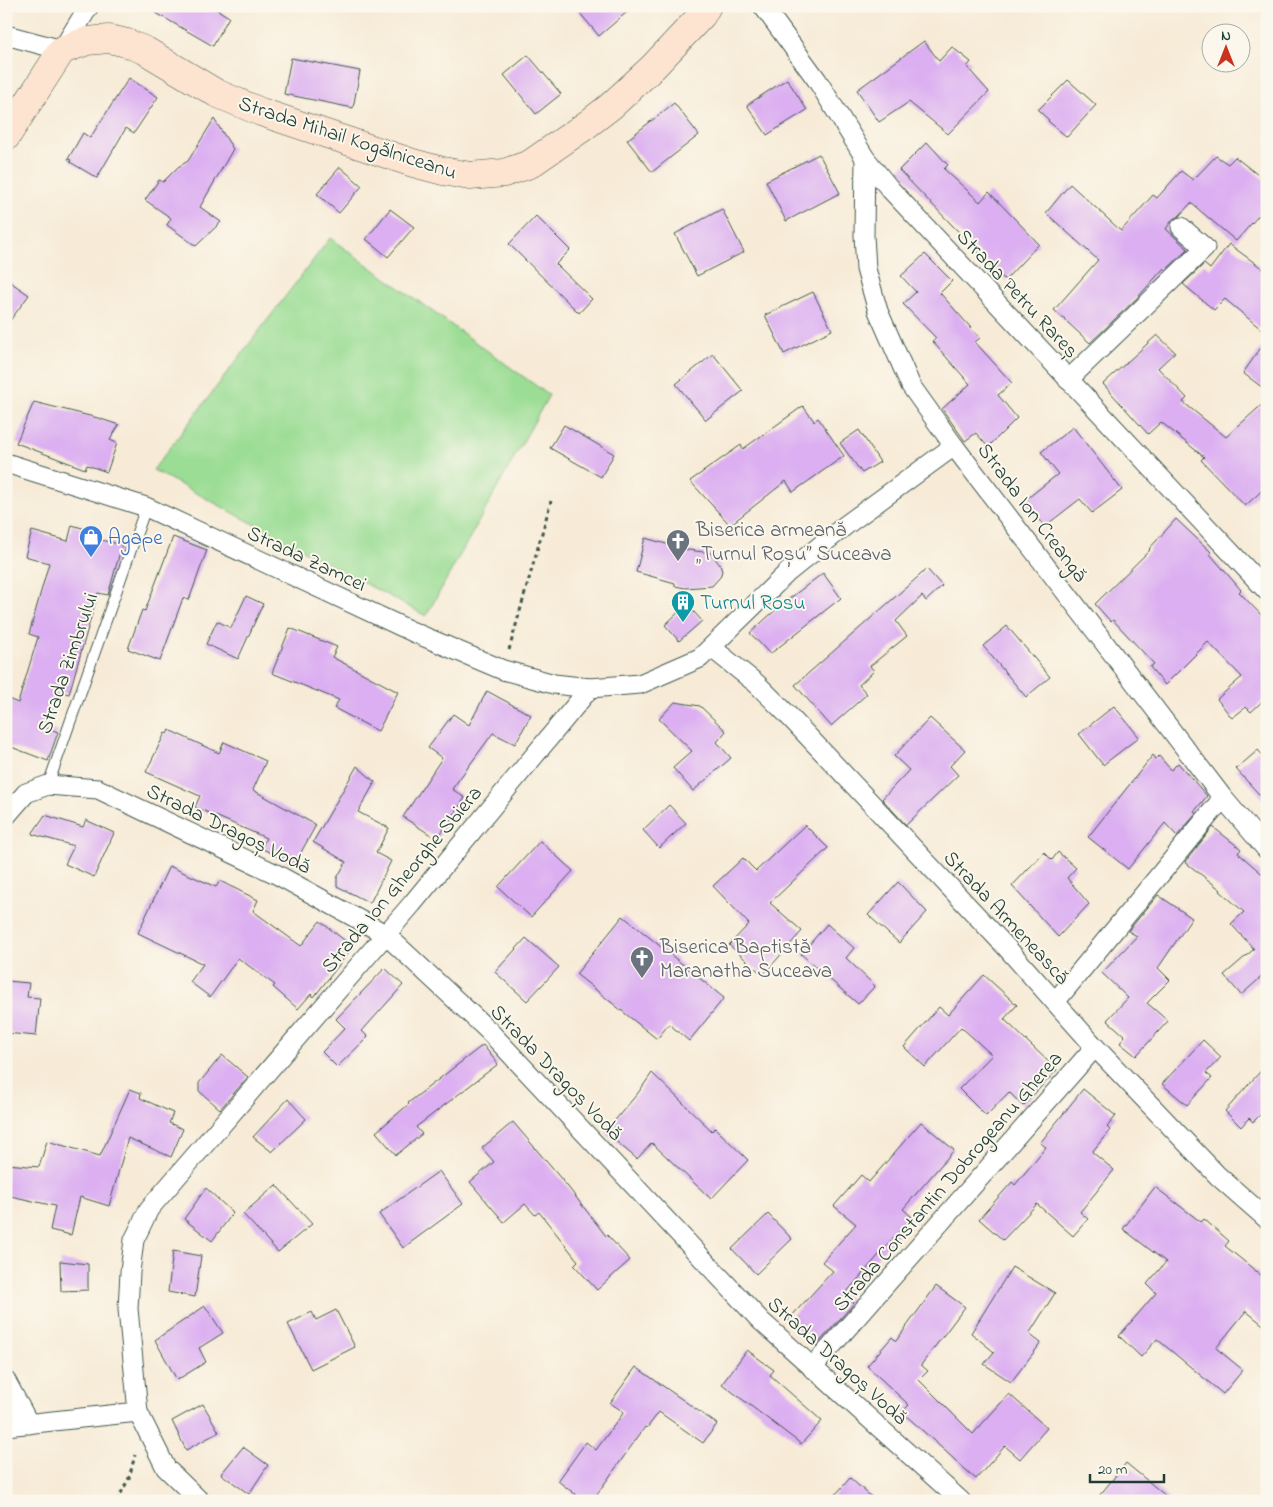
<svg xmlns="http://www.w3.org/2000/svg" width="1273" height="1507" viewBox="0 0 1273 1507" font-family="'Indie Flower',sans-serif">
<rect width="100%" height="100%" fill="#fbf7ec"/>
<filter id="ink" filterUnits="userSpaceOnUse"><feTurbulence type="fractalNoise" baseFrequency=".02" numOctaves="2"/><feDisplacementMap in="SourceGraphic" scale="10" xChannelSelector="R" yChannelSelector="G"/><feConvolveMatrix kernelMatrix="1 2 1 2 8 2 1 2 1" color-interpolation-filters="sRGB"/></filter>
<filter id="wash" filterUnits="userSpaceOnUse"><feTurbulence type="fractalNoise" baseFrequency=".0096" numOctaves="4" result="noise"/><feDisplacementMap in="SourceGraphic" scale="20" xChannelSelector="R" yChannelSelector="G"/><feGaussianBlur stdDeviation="1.12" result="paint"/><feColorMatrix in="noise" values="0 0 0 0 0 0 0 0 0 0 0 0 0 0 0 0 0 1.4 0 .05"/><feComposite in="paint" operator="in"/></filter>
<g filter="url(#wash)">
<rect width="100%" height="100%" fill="#f7ebd7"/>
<path fill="#9bdd94" stroke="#5d8d64" d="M330 238 549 395 426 616 153 470Z"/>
<g id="blocks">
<g fill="#dbaff1">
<path d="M144 6H211L229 17 213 46Z"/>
<path d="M574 6H634L599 36Z"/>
<path d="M924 41 939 61 952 47 971 62 967 67 989 92 948 134 909 102 879 122 857 90Z"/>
<path d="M528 55 561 94 536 114 504 75Z"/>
<path d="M291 58 360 71 353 108 284 94Z"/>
<path d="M129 78 158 97 134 133 126 128 97 178 70 162 71 160 68 159 83 133 90 138Z"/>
<path d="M787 79 807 110 767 135 747 105Z"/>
<path d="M1068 80 1096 105 1067 137 1048 121 1049 120 1038 110Z"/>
<path d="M674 103 699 135 652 172 627 140Z"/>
<path d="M214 119 233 149 200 207 221 222 196 246 167 225 171 218 145 200 159 180 163 182 178 167 188 161Z"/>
<path d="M927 142 948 165 944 169 980 202 989 192 1039 244 1005 280 899 170Z"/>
<path d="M819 154 840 193 786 221 766 181Z"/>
<path d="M1216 156 1228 164 1235 157 1267 182V206L1236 241 1191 203 1179 216 1173 219 1166 229 1188 249 1166 270 1164 268 1138 297 1090 343 1054 310 1098 260 1046 213 1070 184 1121 231 1153 195 1157 198 1181 171 1193 180Z"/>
<path d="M340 167 362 186 339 213 317 194Z"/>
<path d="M390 209 414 227 388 257 366 239Z"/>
<path d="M722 209 744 252 697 276 675 234Z"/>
<path d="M536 216 570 250 556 264 592 299 579 313 509 244Z"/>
<path d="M1229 244 1267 272V334L1225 299 1214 310 1183 284 1204 264 1210 269Z"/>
<path d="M925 254 952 281 940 293 980 338 975 342 1012 383 998 395 1017 418 988 447 976 433 965 441 942 409 970 384 932 341 936 338 903 304 916 292 901 276Z"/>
<path d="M6 279 29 295 6 326Z"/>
<path d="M813 292 832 330 784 354 765 315Z"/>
<path d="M1157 335 1175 352 1158 368 1187 398 1183 402 1226 437 1267 400V486L1245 506 1201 460 1204 457 1161 422 1148 434 1103 384Z"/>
<path d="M1267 339V391L1243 373Z"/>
<path d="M713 354 743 391 706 420 676 384Z"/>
<path d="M34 402 98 418 119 425 110 440 117 443 107 472 87 465 85 469 16 443Z"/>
<path d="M803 406 814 421 818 418 844 456 793 492 786 481 730 525 690 481 741 445 743 449Z"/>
<path d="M564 425 614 454 601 477 550 448Z"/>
<path d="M1073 427 1122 490 1092 513 1080 499 1045 526 1024 501 1058 474 1041 452Z"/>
<path d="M859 430 880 462 862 473 840 443Z"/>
<path d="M1176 519 1211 552 1210 554 1241 590 1239 592 1267 621V697L1251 712 1246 707 1232 718 1217 699 1242 677 1208 642 1165 685 1150 667 1154 664 1113 620 1111 622 1095 604 1150 550 1149 549Z"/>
<path d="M72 525 99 533 97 539 122 545 108 595 98 593 69 694 57 691 45 727 58 732 48 761 6 745V698L18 703 38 637 29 634 49 563 25 556 32 531 68 541Z"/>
<path d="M173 537 207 550 189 600 183 598 160 661 128 649 142 610 145 611Z"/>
<path d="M645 538 688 550 711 553 720 565 722 571 720 577 712 586 685 588 675 586V583L636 572Z"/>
<path d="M927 569 942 586 926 601 922 596 896 621 907 636 870 666 874 671 859 685 867 694 831 726 795 685Z"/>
<path d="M823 573 841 598 770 654 750 633 781 605Z"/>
<path d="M246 596 263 604 238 659 206 644 217 621 231 628Z"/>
<path d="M687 604 702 621 679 641 665 625Z"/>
<path d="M1007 626 1050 677 1026 697 983 646Z"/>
<path d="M290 628 337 647 332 657 398 692 378 731 334 708 339 700 272 673Z"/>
<path d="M487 691 531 715 515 744 493 733 452 789 465 798 437 839 403 817 442 758 428 748 453 714 469 725Z"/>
<path d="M675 702 700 706 726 731 717 742 731 758 693 791 673 768 692 751 659 719Z"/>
<path d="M1114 706 1139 737 1103 765 1079 734Z"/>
<path d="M930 718 965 750 950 766 958 775 906 825 882 799 909 770 894 756Z"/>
<path d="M169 730 219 753 224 742 266 761 253 790 316 825 294 865 261 848 266 838 195 807 200 796 146 772 165 733 167 734Z"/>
<path d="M1258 750 1267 760V803L1236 769Z"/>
<path d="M1153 755 1156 759 1159 756 1171 770 1178 763 1207 796 1194 812 1196 814 1177 836 1165 823 1128 869 1088 837Z"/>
<path d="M357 766 375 782 358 812 389 828 376 853 391 861 370 903 337 886V878L346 862 313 842Z"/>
<path d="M669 805 686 823 659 848 643 830Z"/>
<path d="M45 815 83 827 86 820 114 833 94 877 65 864 74 846 32 834Z"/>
<path d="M805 825 828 848 770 903 802 931 763 975 729 945 749 924 713 886 743 858 756 871Z"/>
<path d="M1213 827 1241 849 1238 853 1267 878V972L1241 995 1224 975 1254 949 1231 924 1244 912 1220 891 1221 890 1185 862Z"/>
<path d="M540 841 573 871 531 917 498 887Z"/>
<path d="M1044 852 1052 860 1058 852 1076 868 1067 878 1089 904 1058 937 1012 886Z"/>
<path d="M169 866 216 887 220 881 258 900 253 911 301 946 320 921 353 947 314 997 311 994 298 1009 273 987 275 985 238 958 210 997 190 982 203 964 138 933Z"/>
<path d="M898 882 927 912 899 943 868 915Z"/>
<path d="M1158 895 1192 918 1158 968 1170 980 1147 1003 1168 1021 1136 1056 1120 1043 1125 1036 1107 1020 1128 998 1102 973 1137 936 1128 931Z"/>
<path d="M623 916 724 998 689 1041 669 1024 657 1039 576 974Z"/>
<path d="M827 924 854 948 846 958 875 986 858 1004 801 954Z"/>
<path d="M526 938 559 967 527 1001 495 972Z"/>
<path d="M385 968 403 985 362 1031 368 1037 337 1067 322 1052 345 1028 336 1019Z"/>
<path d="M984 975 1017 1005 1004 1019 1057 1070 1023 1106 1009 1092 986 1116 959 1089 992 1055 961 1027 925 1067 904 1047 939 1007 948 1015Z"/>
<path d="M6 981 29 983 27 997 40 998 36 1036 6 1033Z"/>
<path d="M1203 1040 1221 1057 1206 1073 1212 1078 1187 1105 1162 1084Z"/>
<path d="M483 1045 498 1064 416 1127 422 1134 396 1155 376 1132 409 1104 408 1103Z"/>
<path d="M222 1055 248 1077 220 1109 199 1091V1083Z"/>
<path d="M1267 1064V1108L1253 1122 1249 1118 1241 1127 1225 1111Z"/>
<path d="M652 1073 712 1131 715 1128 748 1160 711 1199 652 1143 637 1159 605 1132 638 1093Z"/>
<path d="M130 1089 141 1093 140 1098 173 1113 169 1123 183 1129 171 1157 128 1138 109 1206 80 1197 71 1235 50 1230 55 1206 6 1195 7 1164 39 1167 47 1141 100 1156Z"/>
<path d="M1083 1089 1116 1116 1107 1127 1110 1130 1092 1152 1114 1170 1080 1212 1088 1219 1073 1236 1037 1204 1003 1240 979 1219 1012 1182 1015 1185 1046 1147 1040 1143Z"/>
<path d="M288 1099 306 1119 272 1152 253 1137Z"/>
<path d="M513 1122 568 1187 606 1236 607 1235 630 1260 597 1290 574 1265 578 1261 539 1212 535 1215 525 1204 504 1222 470 1182 494 1162 482 1148Z"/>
<path d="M921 1122 954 1150 903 1209 912 1217 845 1294 854 1303 816 1346 788 1320 833 1271 822 1262 856 1224 834 1206 861 1175 869 1182Z"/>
<path d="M439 1171 463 1204 403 1248 379 1214Z"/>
<path d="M276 1185 312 1224 278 1252 243 1214Z"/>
<path d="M1155 1187 1201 1222 1204 1219 1229 1241 1225 1246 1267 1280V1328L1246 1311 1216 1348 1243 1370 1223 1394 1157 1339 1141 1357 1119 1336 1156 1293 1147 1284 1166 1262 1123 1229Z"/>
<path d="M206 1188 233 1213 212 1241 184 1219Z"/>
<path d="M768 1214 792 1239 756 1274 732 1249Z"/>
<path d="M173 1251 201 1256 195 1297 168 1292Z"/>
<path d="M60 1261 88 1264V1290L61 1291Z"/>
<path d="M1012 1267 1055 1293 1029 1334 1041 1343 1011 1382 984 1364 994 1352 971 1333Z"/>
<path d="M936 1286 965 1307 921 1365 928 1371 919 1380 973 1434 1009 1394 1047 1428 1020 1459 1005 1446 976 1479 902 1412 909 1405 867 1366 892 1337 896 1341Z"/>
<path d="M205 1306 223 1333 199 1348 206 1362 177 1380 155 1340Z"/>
<path d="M336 1310 355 1347 311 1369 288 1324 312 1312 316 1320Z"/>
<path d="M747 1350 774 1370 770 1375 822 1421 801 1444 722 1384Z"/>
<path d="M636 1367 717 1424 703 1443 659 1412 647 1428 645 1427 592 1501H584L558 1481 586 1442 596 1450 624 1412 610 1403Z"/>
<path d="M203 1404 219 1432 186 1450 172 1421Z"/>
<path d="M243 1447 268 1465 249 1494 221 1474Z"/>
<path d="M1126 1463 1172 1501H1095Z"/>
<path d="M850 1478 876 1501H830Z"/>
</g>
</g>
</g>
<g filter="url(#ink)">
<use href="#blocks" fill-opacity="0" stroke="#3f574c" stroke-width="1"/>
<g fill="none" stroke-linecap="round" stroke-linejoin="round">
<g stroke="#3f574c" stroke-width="12">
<path id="lane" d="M48 785 146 507"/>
</g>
<g stroke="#3f574c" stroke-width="21">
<g id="street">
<path d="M763 6 817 80 865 158 890 189 1267 591"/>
<path d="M6 35 62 50 89 6"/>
<path d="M865 158 864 235 866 269 878 311 911 386 954 446 1223 798 1267 850"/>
<path d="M1068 380 1205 248 1181 227"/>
<path d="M6 463 146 507 413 632 503 670 554 684 590 688"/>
<path d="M712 648 757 684 787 714 1007 948 1095 1047 1218 1176 1267 1219"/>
<path d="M6 816 26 793 48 785 98 789 276 874 385 934 489 1031 761 1321 961 1501"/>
<path d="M1055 1002 1223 798"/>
<path d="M812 1368 1095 1047"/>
<path d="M6 1381 29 1424"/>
<path d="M6 1426 138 1412"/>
<path d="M200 1501 166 1468 138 1412 128 1309 130 1272 134 1240 149 1209 412 904 590 688 640 684 700 658 788 572 846 525 954 446"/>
</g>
</g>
<g stroke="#3f574c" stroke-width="29">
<path id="secondary" d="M6 137 62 50 87 41 109 39 127 43 146 51 216 93 261 112 413 163 443 171 470 176 504 173 530 164 585 126 611 106 652 68 702 15 707 6"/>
</g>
<g stroke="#3f574c" stroke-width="3" stroke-dasharray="4 4" stroke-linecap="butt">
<path d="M509 650 551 501"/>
<path d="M117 1501 129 1478 135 1455"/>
</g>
<use href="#lane" stroke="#fff" stroke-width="10"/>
<use href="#street" stroke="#fff" stroke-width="19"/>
<use href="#secondary" stroke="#fde4d0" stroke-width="28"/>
</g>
</g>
<defs>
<g id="shop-pin" transform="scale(1.25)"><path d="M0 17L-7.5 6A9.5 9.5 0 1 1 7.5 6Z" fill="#3f7fe0" stroke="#fbf7ec"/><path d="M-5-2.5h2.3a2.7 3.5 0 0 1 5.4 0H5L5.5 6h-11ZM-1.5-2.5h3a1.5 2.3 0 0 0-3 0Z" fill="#fff"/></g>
<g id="church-pin" transform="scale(1.25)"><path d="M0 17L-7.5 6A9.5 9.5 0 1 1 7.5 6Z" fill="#6b7280" stroke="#fbf7ec"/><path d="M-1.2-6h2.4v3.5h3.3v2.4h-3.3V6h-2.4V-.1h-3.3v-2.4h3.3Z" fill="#fff"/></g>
<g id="building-pin" transform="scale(1.25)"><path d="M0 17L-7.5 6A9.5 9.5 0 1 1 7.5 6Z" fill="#0f9aa8" stroke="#fbf7ec"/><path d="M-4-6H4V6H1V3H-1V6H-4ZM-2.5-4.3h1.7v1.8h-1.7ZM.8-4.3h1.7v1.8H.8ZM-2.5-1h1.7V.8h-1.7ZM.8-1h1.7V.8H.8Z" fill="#fff"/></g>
</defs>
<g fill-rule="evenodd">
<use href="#shop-pin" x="91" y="537"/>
<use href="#church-pin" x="678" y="541"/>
<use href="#building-pin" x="683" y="602"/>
<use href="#church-pin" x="642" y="958"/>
</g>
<g text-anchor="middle" stroke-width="4" stroke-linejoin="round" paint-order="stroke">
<g font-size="21" fill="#1f3d34" stroke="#fbf7ec">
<text transform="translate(348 137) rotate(18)" y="7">Strada Mihail Kogălniceanu</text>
<text transform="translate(1018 293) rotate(47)" y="7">Strada Petru Rareș</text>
<text transform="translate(1033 512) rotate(53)" y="7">Strada Ion Creangă</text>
<text transform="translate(307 558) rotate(25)" y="7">Strada Zamcei</text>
<text transform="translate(67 663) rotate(-71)" y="7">Strada Zimbrului</text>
<text transform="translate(229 828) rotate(26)" y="7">Strada Dragoș Vodă</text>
<text transform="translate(401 879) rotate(-50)" y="7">Strada Ion Gheorghe Sbiera</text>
<text transform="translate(1007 917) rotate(47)" y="7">Strada Armenească</text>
<text transform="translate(557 1072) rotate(46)" y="7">Strada Dragoș Vodă</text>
<text transform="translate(947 1181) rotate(-49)" y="7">Strada Constantin Dobrogeanu Gherea</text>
<text transform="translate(838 1360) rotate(42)" y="7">Strada Dragoș Vodă</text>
</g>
<g font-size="21" fill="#5b616d" stroke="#fbf7ec" text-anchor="start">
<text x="696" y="536">Biserica armeană<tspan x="696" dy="24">„Turnul Roșu” Suceava</tspan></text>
<text x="660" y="953">Biserica Baptistă<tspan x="660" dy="24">Maranatha Suceava</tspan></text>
</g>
<g font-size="21" fill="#366cbe" stroke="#fbf7ec" text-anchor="start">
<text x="108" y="544">Agape</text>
</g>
<g font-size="21" fill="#0d838f" stroke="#fbf7ec" text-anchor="start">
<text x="700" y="609">Turnul Rosu</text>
</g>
</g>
<rect width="1273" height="1507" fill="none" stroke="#fbf7ec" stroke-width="25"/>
<g transform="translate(1226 48)"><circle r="24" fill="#fbf7ec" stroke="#a3ada2"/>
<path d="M0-4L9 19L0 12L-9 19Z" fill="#c8321e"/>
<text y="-8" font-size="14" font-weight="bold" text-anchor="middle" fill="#1f3d34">N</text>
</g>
<path d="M1090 1474v8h74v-8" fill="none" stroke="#1f3d34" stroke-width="2.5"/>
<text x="1098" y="1474" font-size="15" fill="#1f3d34" stroke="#fbf7ec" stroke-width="4" paint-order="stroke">20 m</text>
</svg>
